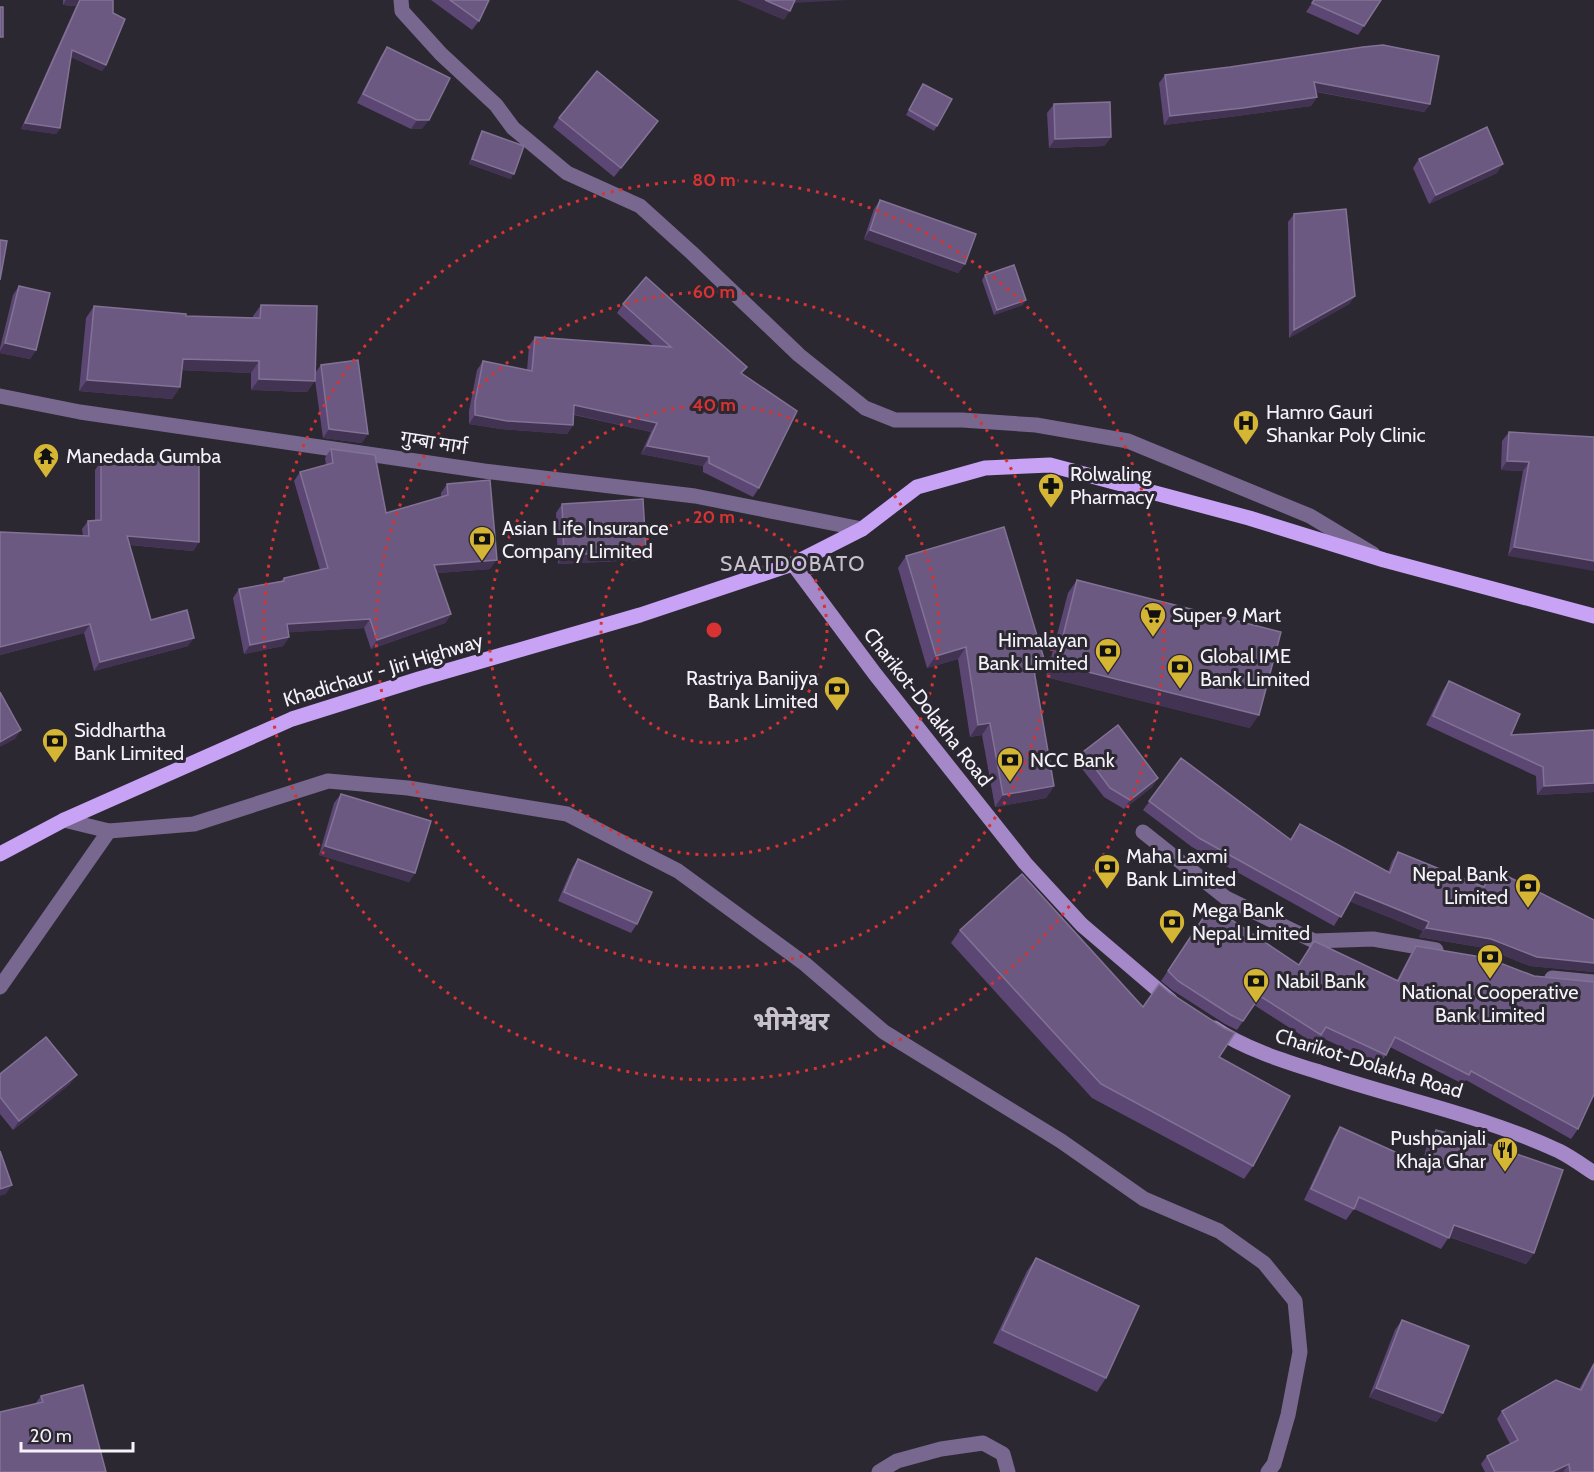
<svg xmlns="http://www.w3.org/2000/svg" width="1594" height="1472" viewBox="0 0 1594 1472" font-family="Cabin,'Noto Sans Devanagari',sans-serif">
<rect width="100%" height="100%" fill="#2c2831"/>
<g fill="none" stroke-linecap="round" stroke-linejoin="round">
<g stroke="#78678f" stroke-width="15">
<path d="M401 0 402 11 441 54 496 105 513 128 567 173 640 206 692 253 799 355 865 408 895 420H962L1036 425 1128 441 1310 516 1373 554"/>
<path d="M0 396 80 412 484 471 695 496 862 529"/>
<path d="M1143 832 1226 898 1314 941 1373 939 1436 950"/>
<path d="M1552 978 1594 982"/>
<path d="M0 987 109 831"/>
</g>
<g stroke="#78678f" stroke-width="15">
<path d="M64 820 109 831 194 824 328 781 408 788 567 814 678 871 805 964 884 1032 1061 1141 1144 1199 1219 1231 1264 1263 1295 1301 1300 1352 1288 1415 1274 1464 1268 1472"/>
<path d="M879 1472 897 1461 941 1449 983 1443 1003 1454 1008 1472"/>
</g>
<g stroke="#a488c8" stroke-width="15">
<path d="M793 564 875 674 1025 863 1082 925 1171 1001"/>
<path d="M1214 1028C1245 1049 1284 1061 1319 1072 1399 1099 1482 1115 1559 1151 1571 1157 1582 1165 1594 1173"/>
</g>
<path stroke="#c7a2f5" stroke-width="15" d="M0 854 64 820 292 719 419 679 640 615 793 564 862 529 917 487 985 468 1050 465 1249 518 1384 560 1594 616"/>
</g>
<g fill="#5c4774">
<path d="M63 0H113L106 65 102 71 71 57 60 128 56 134 21 129 76 6 63 5Z"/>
<path d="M431 0H489L479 21 472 30Z"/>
<path d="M1314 0 1364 26 1358 35 1306 12Z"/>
<path d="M387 47 422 129H411L357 103 381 56Z"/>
<path d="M1165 75 1430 104 1424 112 1316 92 1317 97 1311 106 1237 116 1164 125 1159 83Z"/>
<path d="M923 84 937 126 934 131 906 115Z"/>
<path d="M1054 104 1111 137 1104 146 1049 148 1047 113Z"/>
<path d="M559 118 652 130 614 177 553 127Z"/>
<path d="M482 131 511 179 469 164 479 136Z"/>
<path d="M1419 159 1497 173 1429 204 1413 168Z"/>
<path d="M880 200 965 264 958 273 864 239 874 209Z"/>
<path d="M1294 214 1355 296 1349 304 1289 338 1288 222Z"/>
<path d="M985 275 1023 305 994 315 982 280Z"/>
<path d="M19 286 36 350 30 359 0 353V348L13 295Z"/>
<path d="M623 304 742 373 759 488 753 497 703 472V466L641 454 651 432 574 415 573 425 567 434 501 429 469 424V411L477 370 483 361 527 370 529 346 535 337 654 346 617 313Z"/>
<path d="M261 305 315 373 321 365 362 443 323 438 315 380 307 392 251 390V373L182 370 180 387 172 399 79 391 86 318 94 306 186 316 253 318V316Z"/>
<path d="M1509 432 1594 437 1508 556 1523 471 1501 470 1502 441Z"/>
<path d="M331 449 386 513 441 497V493L447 484 490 569 437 573 451 614 445 623 371 649 364 628 288 632 289 637 283 646 244 654 233 598 239 589 281 581 284 578 320 570 294 481 300 472 326 465 325 458Z"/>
<path d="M101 461 199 542 193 551 130 545 151 620 188 646 94 671 84 633 0 655V532L83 536 82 529 88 521 95 520V470Z"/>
<path d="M562 504 646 551 639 560 558 564 556 513Z"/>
<path d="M906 556 1036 674H1035L1054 786 1046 798 995 807 982 735 970 737 958 659 927 668 898 568Z"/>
<path d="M1077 580 1250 728 1046 677 1068 593Z"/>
<path d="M1449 681 1511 735 1594 730V792L1537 795 1536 776 1426 725 1443 690Z"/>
<path d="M1083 752 1158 778 1152 787 1124 809 1104 797 1076 761Z"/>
<path d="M1181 758 1290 839 1300 824 1388 872 1392 861 1398 852 1483 886 1493 869 1594 920V972L1530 966 1485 948 1419 937 1423 931 1349 901 1334 926 1192 847 1143 810Z"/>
<path d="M341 794 415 873 409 882 319 855 334 803Z"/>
<path d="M578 859 637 924 631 933 558 901 572 868Z"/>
<path d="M1211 906 1298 965 1314 941 1397 980 1410 955 1416 946 1534 976 1594 982V1098L1593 1097 1578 1129 1571 1139 1466 1080 1463 1084 1390 1047 1386 1055 1379 1064 1320 1037 1315 1044 1254 1005 1237 1030 1225 1024 1172 990 1161 981Z"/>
<path d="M960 930 1143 1007 1219 1057 1253 1166 1244 1179 1092 1098 951 943Z"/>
<path d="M0 1074 70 1084 13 1130 0 1114Z"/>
<path d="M1340 1127 1422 1164 1428 1141 1436 1130 1534 1253 1526 1264 1449 1237 1441 1249 1354 1209 1346 1220 1304 1200 1333 1138Z"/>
<path d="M1036 1258 1106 1378 1097 1392 993 1343 1027 1271Z"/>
<path d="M1402 1320 1443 1413 1436 1422 1369 1397 1395 1330Z"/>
<path d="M1594 1362V1472H1485L1481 1464 1487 1456 1510 1444 1497 1419 1502 1411 1579 1389Z"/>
<path d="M41 1396 106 1472 35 1404Z"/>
</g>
<g fill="#423353">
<path d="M66 0H80L76 6 63 5Z"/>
<path d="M737 0H765L790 11 784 20Z"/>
<path d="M793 0H848L791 3Z"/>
<path d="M72 50 106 65 102 71 68 56Z"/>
<path d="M1314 82 1430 104 1424 112 1308 90Z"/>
<path d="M1317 97 1311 106 1237 116 1164 125 1170 116Z"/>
<path d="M417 120H429L422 129H411Z"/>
<path d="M658 121 652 130 614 177 621 168Z"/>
<path d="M25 123 60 128 56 134 21 129Z"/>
<path d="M1111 137 1104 146 1049 148 1055 139Z"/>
<path d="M472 159 514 174 511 179 469 164Z"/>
<path d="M1503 164 1497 173 1429 204 1436 195Z"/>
<path d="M870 230 965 264 958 273 864 239Z"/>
<path d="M1355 296 1349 304 1289 338 1294 330Z"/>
<path d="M1026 300 1023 305 994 315 997 310Z"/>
<path d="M5 343 36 350 30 359 0 353V351Z"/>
<path d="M183 359 259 361 251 373 175 370Z"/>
<path d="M259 379 315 381 307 392 251 390Z"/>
<path d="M87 380 180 387 172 399 79 391Z"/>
<path d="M574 405 657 423 651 432 568 413Z"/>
<path d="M475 415 573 425 567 434 501 429 469 424Z"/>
<path d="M329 429 368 434 362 443 323 438Z"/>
<path d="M647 446 709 457 703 466 641 454Z"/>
<path d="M1507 461 1529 462 1523 471 1501 470Z"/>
<path d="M127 536 199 542 193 551 121 544Z"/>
<path d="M1514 547 1594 561V571L1508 556Z"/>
<path d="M646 551 639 560 558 564 564 555Z"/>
<path d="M497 560 490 569 428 574 434 565Z"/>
<path d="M451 614 445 623 371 649 377 640Z"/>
<path d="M370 619 364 628 281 633 287 624Z"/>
<path d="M90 624 84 633 0 655V647Z"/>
<path d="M289 637 283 646 244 654 250 645Z"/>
<path d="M194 638 188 646 94 671 100 662Z"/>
<path d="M966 647 958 659 927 668 936 656Z"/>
<path d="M1032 659 1045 662 1036 674 1024 671Z"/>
<path d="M1056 664 1259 715 1250 728 1046 677Z"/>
<path d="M990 723 982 735 970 737 978 725Z"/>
<path d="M21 730 15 739 0 747V742Z"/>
<path d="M1158 778 1152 787 1124 809 1130 800Z"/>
<path d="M1594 783V792L1537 795 1544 786Z"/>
<path d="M1054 786 1046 798 995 807 1003 795Z"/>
<path d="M325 846 415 873 409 882 319 855Z"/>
<path d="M1355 892 1429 922 1423 931 1348 901Z"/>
<path d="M1426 928 1491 939 1594 963V972L1530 966 1485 948 1419 937Z"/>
<path d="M77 1075 70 1084 13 1130 19 1121Z"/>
<path d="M12 1185 6 1194 0 1196V1189Z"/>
<path d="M1454 1225 1534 1253 1526 1264 1447 1236Z"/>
<path d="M1376 1388 1443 1413 1436 1422 1369 1397Z"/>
<path d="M1569 1464 1563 1472H1552Z"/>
</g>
<g fill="#6c5982" stroke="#827295" stroke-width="1.5">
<path d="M80 0H113V13L125 19 106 65 72 50 60 128 25 123Z"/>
<path d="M450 0H489L479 21Z"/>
<path d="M765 0H795L790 11Z"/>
<path d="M1314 0H1381L1364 26 1312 3Z"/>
<rect x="0" y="7" width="3" height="30"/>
<path d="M1383 45 1439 56 1430 104 1314 82 1317 97 1243 108 1170 116 1165 75 1230 67 1363 47Z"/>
<path d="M387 47 450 78 429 120H417L363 94Z"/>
<path d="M597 71 658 121 621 168 559 118Z"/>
<path d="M923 84 952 99 937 126 909 110Z"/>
<path d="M1110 102 1111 137 1055 139 1054 104Z"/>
<path d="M1487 127 1503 164 1436 195 1419 159Z"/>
<path d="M482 131 524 146 514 174 472 159Z"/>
<path d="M880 200 976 234 965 264 870 230Z"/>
<path d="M1346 209 1355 296 1294 330V214Z"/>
<path d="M0 240 7 241 0 280Z"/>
<path d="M1014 265 1026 300 997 310 985 275Z"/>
<path d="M646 277 747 367 741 373 797 411 759 488 709 463V457L647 446 657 423 574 405 573 425 507 421 475 415V402L483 361 532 371 535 337 671 347 623 304Z"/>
<path d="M19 286 50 293 36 350 5 343Z"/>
<path d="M261 305 317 306 315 381 259 379V361L183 359 180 387 87 380 94 306 186 314V316L260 318Z"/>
<path d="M358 360 368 434 329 429 321 365Z"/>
<path d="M1509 432 1594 437V561L1514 547 1529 462 1507 461Z"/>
<path d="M331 449 375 455 386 513 448 495 447 484 490 480 497 560 434 565 451 614 377 640 370 619 287 624 289 637 250 645 239 589 284 581V578L328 568 300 472 333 463Z"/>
<path d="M101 461 199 462V542L127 536 151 620 187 610 194 638 100 662 90 624 0 647V532L89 536 88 521 101 520Z"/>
<path d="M643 499 646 551 564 555 562 504Z"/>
<path d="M1004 527 1045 662 1032 659 1054 786 1003 795 990 723 978 725 966 647 936 656 906 556Z"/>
<path d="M1077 580 1281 632 1259 715 1056 664Z"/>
<path d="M1449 681 1520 714 1511 735 1594 730V783L1544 786 1543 767 1433 716Z"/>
<path d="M0 692 21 730 0 742Z"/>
<path d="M1118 725 1158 778 1130 800 1110 788 1083 752Z"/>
<path d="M1181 758 1291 840 1300 824 1390 873 1398 852 1484 887 1493 869 1594 920V963L1537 957 1491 939 1426 928 1429 922 1355 892 1341 917 1199 838 1149 801Z"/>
<path d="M341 794 431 821 415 873 325 846Z"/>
<path d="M578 859 652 892 637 924 564 892Z"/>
<path d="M1022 874 1143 1007 1159 984 1170 993 1224 1028 1235 1033 1219 1057 1290 1096 1253 1166 1101 1084 960 930Z"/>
<path d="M1211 906 1299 965 1314 941 1398 981 1416 946 1487 958 1534 976 1594 982V1094L1578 1129 1471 1071 1469 1075 1395 1037 1386 1055 1326 1027 1321 1035 1260 996 1243 1021 1231 1015 1178 981 1168 971Z"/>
<path d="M46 1037 77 1075 19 1121 0 1097V1074Z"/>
<path d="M1340 1127 1426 1166 1436 1130 1488 1144 1563 1170 1534 1253 1454 1225 1449 1238 1359 1197 1354 1209 1311 1189Z"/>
<path d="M0 1151 12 1185 0 1189Z"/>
<path d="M1036 1258 1139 1306 1106 1378 1002 1330Z"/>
<path d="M1402 1320 1469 1346 1443 1413 1376 1388Z"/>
<path d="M1594 1364V1472H1570L1569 1464 1552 1472H1495L1487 1456 1518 1440 1502 1411 1556 1380 1581 1390Z"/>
<path d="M83 1385 106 1472H0V1412L43 1402 41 1396Z"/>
</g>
<g fill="none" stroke="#d83232" stroke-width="3" stroke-dasharray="3 6">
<circle cx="714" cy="630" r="113"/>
<circle cx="714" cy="630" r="225"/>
<circle cx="714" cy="630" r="338"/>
<circle cx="714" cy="630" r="450"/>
</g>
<defs>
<g id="hospital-pin" transform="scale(1.35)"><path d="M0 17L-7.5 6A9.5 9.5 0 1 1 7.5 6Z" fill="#d5b534" stroke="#2c2831"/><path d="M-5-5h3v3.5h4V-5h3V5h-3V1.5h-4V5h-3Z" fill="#111"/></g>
<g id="temple-pin" transform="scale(1.35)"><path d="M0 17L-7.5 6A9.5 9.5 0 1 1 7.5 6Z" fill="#d5b534" stroke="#2c2831"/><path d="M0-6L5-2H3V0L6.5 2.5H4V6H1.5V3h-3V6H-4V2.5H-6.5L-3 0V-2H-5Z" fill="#111"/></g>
<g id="pharmacy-pin" transform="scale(1.35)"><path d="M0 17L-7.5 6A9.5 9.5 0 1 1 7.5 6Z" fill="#d5b534" stroke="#2c2831"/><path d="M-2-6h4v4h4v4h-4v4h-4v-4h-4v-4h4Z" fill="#111"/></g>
<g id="bank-pin" transform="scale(1.35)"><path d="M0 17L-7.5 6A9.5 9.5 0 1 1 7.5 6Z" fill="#d5b534" stroke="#2c2831"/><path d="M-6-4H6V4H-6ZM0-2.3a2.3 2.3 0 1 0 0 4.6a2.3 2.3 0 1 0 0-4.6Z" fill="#111"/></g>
<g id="supermarket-pin" transform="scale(1.35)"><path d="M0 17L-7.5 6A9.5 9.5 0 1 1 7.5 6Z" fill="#d5b534" stroke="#2c2831"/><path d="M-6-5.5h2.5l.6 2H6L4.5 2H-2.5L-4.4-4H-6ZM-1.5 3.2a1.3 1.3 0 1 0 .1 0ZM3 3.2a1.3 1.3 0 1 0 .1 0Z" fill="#111"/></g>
<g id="restaurant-pin" transform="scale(1.35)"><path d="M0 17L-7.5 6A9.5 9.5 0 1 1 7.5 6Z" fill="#d5b534" stroke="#2c2831"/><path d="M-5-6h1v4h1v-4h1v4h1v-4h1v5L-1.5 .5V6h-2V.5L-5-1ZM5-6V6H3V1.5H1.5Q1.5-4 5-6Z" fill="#111"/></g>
</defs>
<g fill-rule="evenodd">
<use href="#hospital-pin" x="1246" y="423"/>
<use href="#temple-pin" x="46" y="456"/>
<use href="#pharmacy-pin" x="1051" y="486"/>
<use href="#bank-pin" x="482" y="539"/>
<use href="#supermarket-pin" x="1153" y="615"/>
<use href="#bank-pin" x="1108" y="651"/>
<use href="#bank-pin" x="1180" y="667"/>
<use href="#bank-pin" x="837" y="689"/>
<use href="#bank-pin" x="55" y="741"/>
<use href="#bank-pin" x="1010" y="760"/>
<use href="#bank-pin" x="1107" y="867"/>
<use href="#bank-pin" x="1528" y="886"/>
<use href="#bank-pin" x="1172" y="922"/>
<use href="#bank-pin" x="1490" y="957"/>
<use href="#bank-pin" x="1256" y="981"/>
<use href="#restaurant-pin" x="1505" y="1150"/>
</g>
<g text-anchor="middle" stroke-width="6" stroke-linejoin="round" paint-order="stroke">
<g font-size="20" fill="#f5f3f9" stroke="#2c2831" text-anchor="start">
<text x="1266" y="419">Hamro Gauri<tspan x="1266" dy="23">Shankar Poly Clinic</tspan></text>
<text x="66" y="463">Manedada Gumba</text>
<text x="1070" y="481">Rolwaling<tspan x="1070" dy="23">Pharmacy</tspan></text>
<text x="502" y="535">Asian Life Insurance<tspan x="502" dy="23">Company Limited</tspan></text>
<text x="1172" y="622">Super 9 Mart</text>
<text x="1088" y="647" text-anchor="end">Himalayan<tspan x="1088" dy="23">Bank Limited</tspan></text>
<text x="1200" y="663">Global IME<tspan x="1200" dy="23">Bank Limited</tspan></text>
<text x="818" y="685" text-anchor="end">Rastriya Banijya<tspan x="818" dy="23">Bank Limited</tspan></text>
<text x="74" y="737">Siddhartha<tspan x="74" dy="23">Bank Limited</tspan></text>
<text x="1030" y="767">NCC Bank</text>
<text x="1126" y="863">Maha Laxmi<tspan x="1126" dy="23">Bank Limited</tspan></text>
<text x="1508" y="881" text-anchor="end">Nepal Bank<tspan x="1508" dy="23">Limited</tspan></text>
<text x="1192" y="917">Mega Bank<tspan x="1192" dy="23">Nepal Limited</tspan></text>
<text x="1276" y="988">Nabil Bank</text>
<text x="1490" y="999" text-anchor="middle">National Cooperative<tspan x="1490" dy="23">Bank Limited</tspan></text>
<text x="1486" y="1145" text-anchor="end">Pushpanjali<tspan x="1486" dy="23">Khaja Ghar</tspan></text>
</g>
<g font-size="20" fill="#f5f3f9" stroke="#2c2831">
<text transform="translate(434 442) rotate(9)" y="7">गुम्बा मार्ग</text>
<text transform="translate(383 670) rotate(-17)" y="7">Khadichaur - Jiri Highway</text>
<text transform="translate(928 707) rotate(52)" y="7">Charikot-Dolakha Road</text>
<text transform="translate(1369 1063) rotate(17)" y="7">Charikot-Dolakha Road</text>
</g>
<g font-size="21" letter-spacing="1.5" fill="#c7c2ce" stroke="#2c2831">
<text x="793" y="571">SAATDOBATO</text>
</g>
<g font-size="26" font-weight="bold" fill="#c7c2ce" stroke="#2c2831">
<text x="791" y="1030">भीमेश्वर</text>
</g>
</g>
<circle cx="714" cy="630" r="9" fill="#d83232" stroke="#2c2831" stroke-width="3"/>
<g font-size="18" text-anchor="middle" font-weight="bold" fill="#d83232" stroke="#2c2831" stroke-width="6" stroke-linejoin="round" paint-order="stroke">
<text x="714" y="186">80 m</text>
<text x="714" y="298">60 m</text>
<text x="714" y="411">40 m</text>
<text x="714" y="523">20 m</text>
</g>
<path d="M21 1442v9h112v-9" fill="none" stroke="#f5f3f9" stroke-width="3"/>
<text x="30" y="1442" font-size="18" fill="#f5f3f9" stroke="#2c2831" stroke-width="4.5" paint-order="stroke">20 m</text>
</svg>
